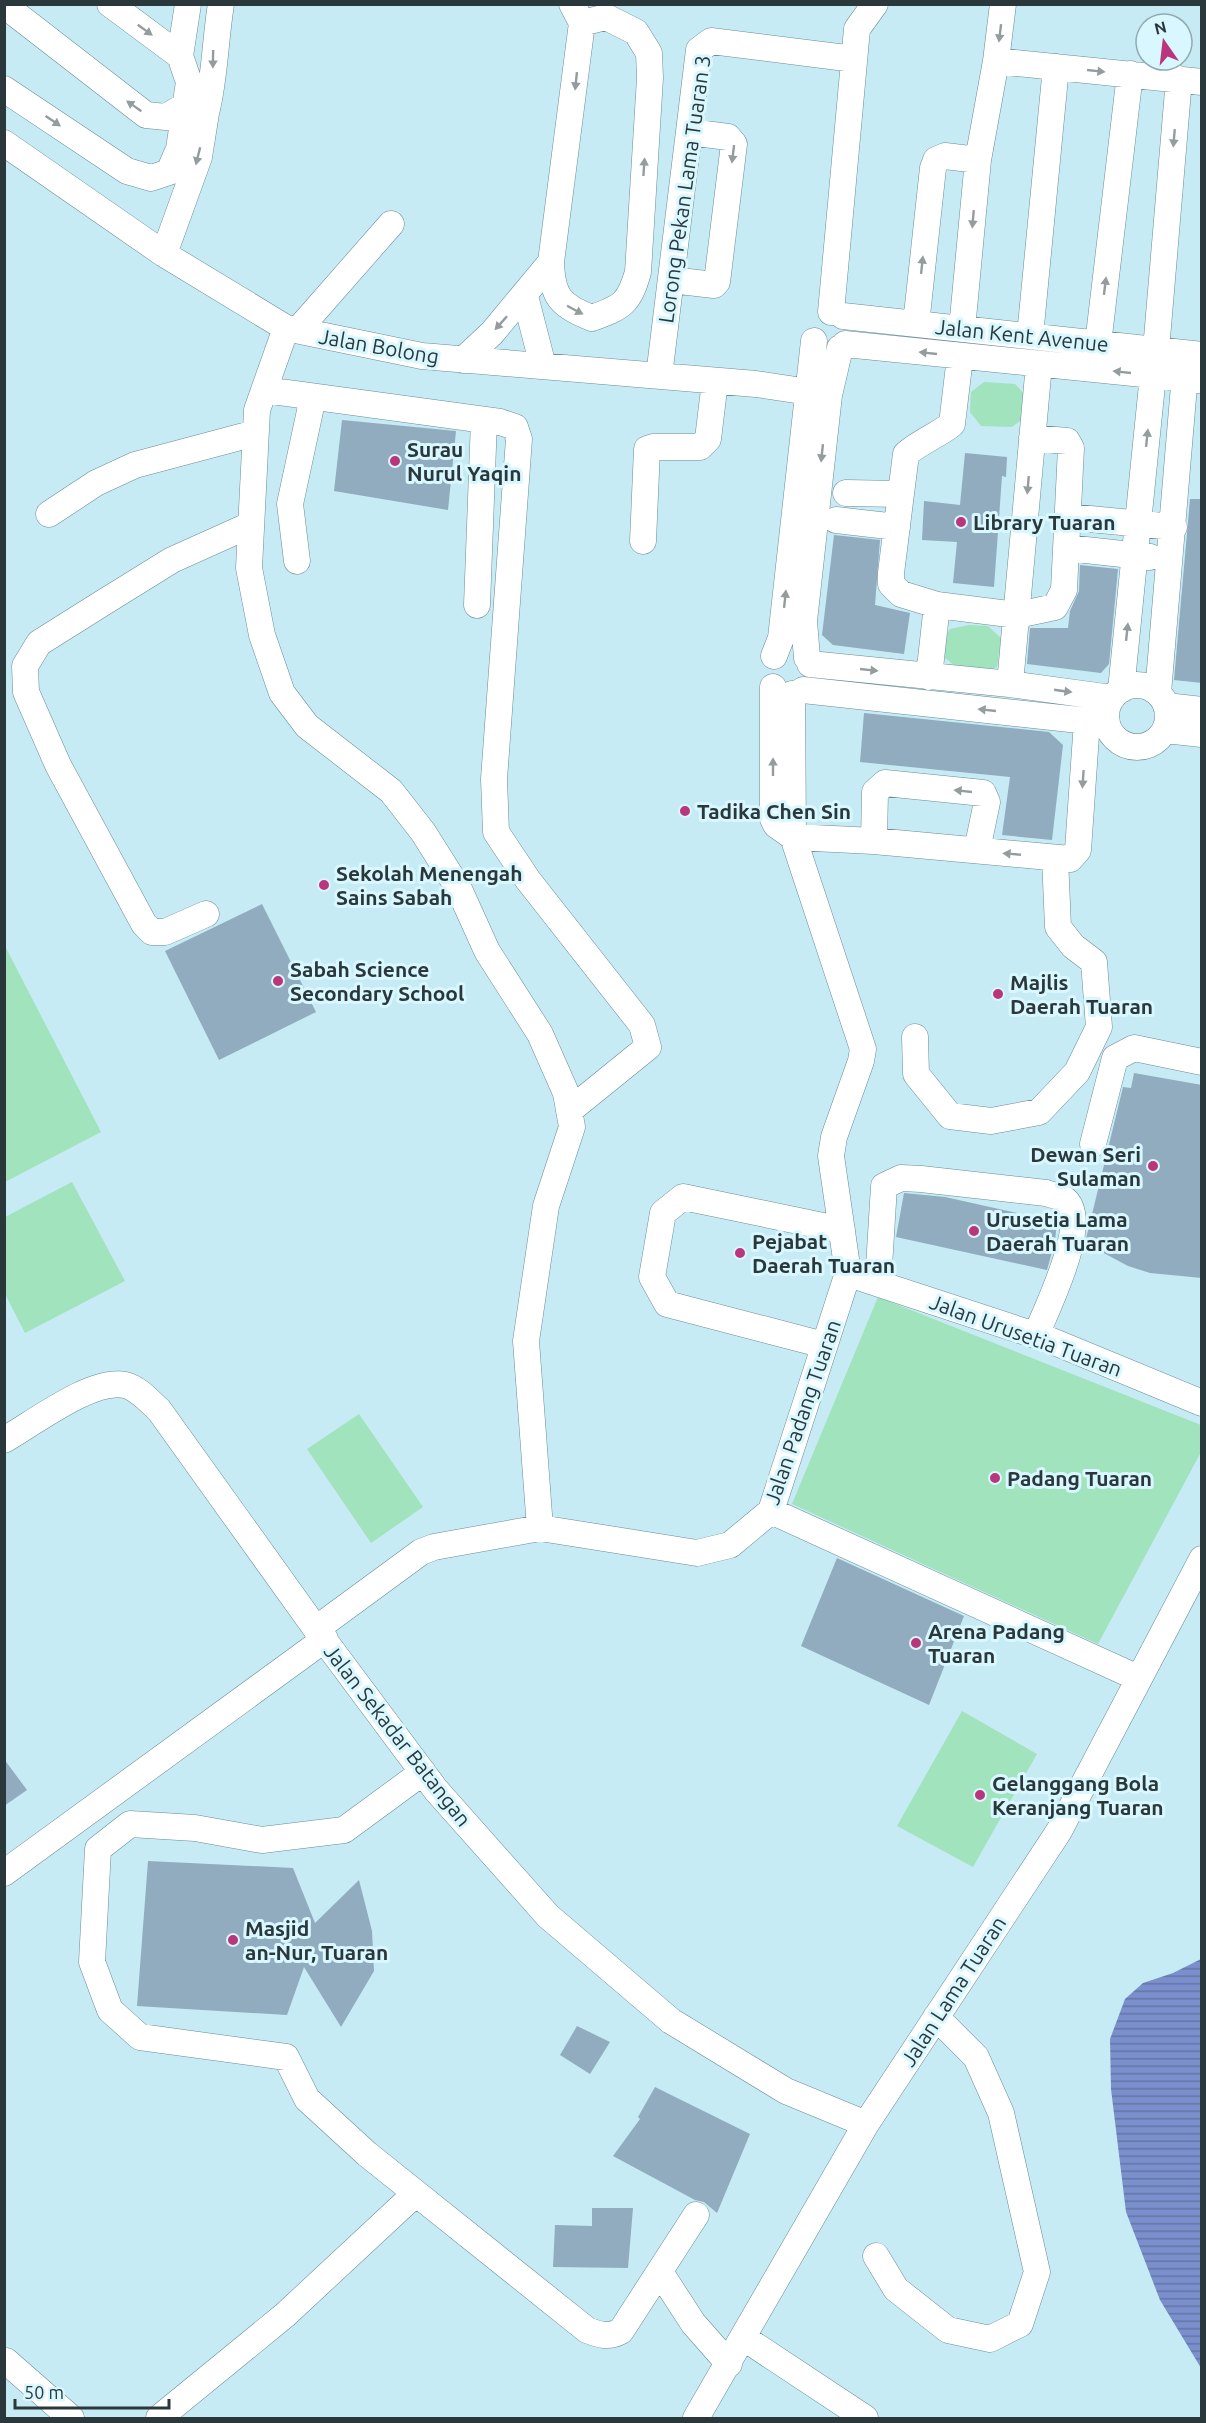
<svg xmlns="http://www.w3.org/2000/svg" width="1206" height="2423" viewBox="0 0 1206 2423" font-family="Ubuntu,sans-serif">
  <defs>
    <pattern id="water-rules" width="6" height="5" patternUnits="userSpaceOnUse" patternTransform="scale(1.5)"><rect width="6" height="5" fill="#7a8fcb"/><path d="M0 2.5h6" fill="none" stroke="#6476a6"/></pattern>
  </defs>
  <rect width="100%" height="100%" fill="#c6ebf4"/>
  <path fill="#a0e3bd" d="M984,382l31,2 10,11 -1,23 -12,9 -31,-1 -11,-14 1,-20z
    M969,625l19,1 13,12 -4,29c-21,11 -38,4 -54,-11l2,-18 5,-9z
    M5,946l96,186 -96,50h-1z
    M72,1182l53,99 -100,52 -20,-39v-77z
    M878,1297l323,128v27l-103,192 -306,-140z
    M359,1414l64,93 -52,36 -64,-94z
    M962,1711l75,43 -64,113 -76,-41z"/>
  <path fill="url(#water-rules)" d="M1201,1959v409l-41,-68 -34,-88 -15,-123 -1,-50 15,-40 18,-16 30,-10z"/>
  <path fill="#91abbf" d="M342,420l114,11 -8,79 -114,-19z
    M965,453l42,4 -1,20 -4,-1 -8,111 -41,-4 4,-41 -35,-2 2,-39 36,4z
    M1190,499h12v184l-28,-3z
    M834,535l46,5 -5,65 35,8 -6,41 -71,-9 -11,-10z
    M1080,565l38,4 -9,95 -8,9 -74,-9 3,-36h38l2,-17 9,-20z
    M864,713l185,19 14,13 -11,95 -50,-5 8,-58 -150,-15z
    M262,904l54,108 -97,48 -54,-109z
    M1134,1073l68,12v193l-52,-5 -22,-7 -43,-23 38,-156 8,1z
    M904,1193l41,4 112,25 -2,19 -8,29 -151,-33z
    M837,1558l127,58 -35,89 -128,-59z
    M4,1759l23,31 -23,16z
    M148,1861l145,7 22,55 44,-43 13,51 2,40 -33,56 -37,-60 -17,48 -150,-9z
    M577,2026l33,16 -20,32 -30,-19z
    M655,2087l95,47 -33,79 -13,-11 -9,-2 -82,-44 27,-37 -2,-2z
    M592,2208h41l-5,60 -75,-1 2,-42 37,1z"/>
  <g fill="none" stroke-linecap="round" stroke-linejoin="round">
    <g stroke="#6a8c95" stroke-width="27">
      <path id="minor" d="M110,4l70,52
        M572,4l10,19 -31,239c1,34 9,44 41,56 30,-11 37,-14 46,-46l12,-194 -1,-25 -13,-21 -30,-15 -24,6
        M4,5l142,110 20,2 20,-12
        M996,61l206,21
        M4,89l123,82 24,7 18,-6 10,-23 10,-67
        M206,113c9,-35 9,-72 15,-109
        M4,143l160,111 122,74 136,28 334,28 73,11
        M164,254l35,-97 7,-44 -17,-31 -9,-26 8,-52
        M671,280l43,5 3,-3 17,-138 -6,-7 -39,-5
        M525,296l18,70
        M831,312l26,-283 18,-25
        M843,316l359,39
        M916,324l17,-156 3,-8 9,-4 33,4
        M286,328l-29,82 -8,158 13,67 20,58 25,33 84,65 32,41 36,57 28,62 53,83 26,59 6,34 -26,79 -20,135 14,187
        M962,329l16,-169 18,-99 7,-57
        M298,330l93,-106
        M1030,336l26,-269
        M845,344l357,36
        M1098,344l32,-270
        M1156,350l23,-271
        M463,360l29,-27 59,-71
        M659,376l40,-326 12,-9 143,18
        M265,390l235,32 15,5 4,12 -25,340 2,53 32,48 114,145 6,22 -79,64
        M846,493l55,1
        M49,514l47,-31 39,-18 120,-32
        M1069,517l105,10
        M836,520l61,7
        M643,541l4,-92 6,-2h47l8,-8 7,-58
        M1067,548l83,9
        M297,561l-7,-57 23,-107
        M477,605l7,-185
        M937,605l80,10 38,-8 9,-17 7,-142 -4,-7 -35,-3
        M774,656l7,-18 33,-297
        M807,658l-3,-37 25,-226 11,-47
        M810,664l200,20 102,14
        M929,677l8,-72 -36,-11 -10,-10v-11l15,-119c15,-13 31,-18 46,-30l8,-67
        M1010,684l29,-320
        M1106 716a31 31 0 1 1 62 0a31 31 0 1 1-62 0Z
        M773,687v132l3,6 17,12 81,4 196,18 8,-9 9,-129
        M803,690l304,33
        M1121,690l32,-315
        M1158,693l28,-331
        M1166,706l36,4
        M1165,730l37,4
        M874,841l1,-49 10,-9 98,10 4,9 -10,48
        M206,914l-41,18h-13l-8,-8 -86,-159 -32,-73 -1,-26 14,-23 62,-39 71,-44 78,-35
        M915,1037l1,37 34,42 41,5 48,-9 38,-40 22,-45 -5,-65 -21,-16 -15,-19 -3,-69
        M1093,1144l22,-86 19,-10 68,14
        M861,1278l186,61 155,64
        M878,1283l6,-97 17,-8 20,1 125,14c5,2 14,3 18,6 28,20 -18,111 -28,136
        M824,1345l-157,-41 -15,-27 11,-64 20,-16 159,33
        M4,1440c30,-17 88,-62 121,-55 13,3 24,16 34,25l157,219 120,161 112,126 123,105 115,70 80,33
        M771,1511l367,167
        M316,1629l105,-77 13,-5 106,-19 157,25 33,-8 41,-34 77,-238 -17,-117 3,-19 27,-76 2,-12 -70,-212 -1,-143
        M423,1772l-79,58 -82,10 -67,-12 -65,-4 -32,25 -6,113 18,48 30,27 146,20 21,42 60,55 220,176c13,5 21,8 34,1l75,-116
        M4,1873l321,-234
        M876,2256l20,33 52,41 42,9 30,-15 17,-52 -36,-159 -25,-56 -40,-40
        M660,2272l33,51 36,41
        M744,2338l121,80
        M6,2361l65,57
        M159,2418l126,-103 130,-121
        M696,2418l170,-294 193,-293 143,-272"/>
    </g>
    <use href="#minor" stroke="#fff" stroke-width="26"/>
  </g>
  <defs><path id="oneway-solid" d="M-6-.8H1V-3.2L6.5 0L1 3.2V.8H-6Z" transform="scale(1.5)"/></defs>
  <g fill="#949c9e">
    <use href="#oneway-solid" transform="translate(145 30) rotate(36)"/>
    <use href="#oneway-solid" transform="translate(1000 33) rotate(97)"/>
    <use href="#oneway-solid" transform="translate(213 59) rotate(91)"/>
    <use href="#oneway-solid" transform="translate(1096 71) rotate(6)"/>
    <use href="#oneway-solid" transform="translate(576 81) rotate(96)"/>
    <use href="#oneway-solid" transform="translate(134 106) rotate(-145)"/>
    <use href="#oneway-solid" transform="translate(53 121) rotate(34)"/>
    <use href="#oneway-solid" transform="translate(1174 138) rotate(95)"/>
    <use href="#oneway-solid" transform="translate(733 154) rotate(97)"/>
    <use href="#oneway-solid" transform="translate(198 156) rotate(104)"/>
    <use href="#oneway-solid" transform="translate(644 167) rotate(-86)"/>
    <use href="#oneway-solid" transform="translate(973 219) rotate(95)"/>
    <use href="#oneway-solid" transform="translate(922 265) rotate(-84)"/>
    <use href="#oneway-solid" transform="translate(1105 286) rotate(-83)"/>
    <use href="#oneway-solid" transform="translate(575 310) rotate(28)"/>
    <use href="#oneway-solid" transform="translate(501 323) rotate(132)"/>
    <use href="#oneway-solid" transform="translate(928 353) rotate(-174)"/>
    <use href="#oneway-solid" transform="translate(1122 372) rotate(-174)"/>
    <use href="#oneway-solid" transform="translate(1147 438) rotate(-84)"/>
    <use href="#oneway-solid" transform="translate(822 453) rotate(96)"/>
    <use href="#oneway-solid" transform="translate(1028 485) rotate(95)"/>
    <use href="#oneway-solid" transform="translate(785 599) rotate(-84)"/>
    <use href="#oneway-solid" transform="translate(1127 632) rotate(-84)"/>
    <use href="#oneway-solid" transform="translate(869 670) rotate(6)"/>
    <use href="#oneway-solid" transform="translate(1063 691) rotate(8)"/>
    <use href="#oneway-solid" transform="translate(987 710) rotate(-174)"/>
    <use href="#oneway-solid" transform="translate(773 767) rotate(-90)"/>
    <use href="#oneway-solid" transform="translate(1083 779) rotate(94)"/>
    <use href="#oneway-solid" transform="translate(963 791) rotate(-174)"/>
    <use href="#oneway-solid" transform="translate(1012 854) rotate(-175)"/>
  </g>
  <g fill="#ba367c" stroke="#d9f7fe" stroke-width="2">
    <circle cx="395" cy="461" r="6"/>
    <circle cx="961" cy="522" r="6"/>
    <circle cx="685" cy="811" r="6"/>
    <circle cx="324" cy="885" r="6"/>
    <circle cx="278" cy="981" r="6"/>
    <circle cx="998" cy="994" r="6"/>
    <circle cx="1153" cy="1166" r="6"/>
    <circle cx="974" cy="1231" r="6"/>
    <circle cx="740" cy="1253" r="6"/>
    <circle cx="995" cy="1478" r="6"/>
    <circle cx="916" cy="1643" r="6"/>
    <circle cx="980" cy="1795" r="6"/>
    <circle cx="233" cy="1940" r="6"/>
  </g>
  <g text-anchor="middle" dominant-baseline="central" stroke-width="6" stroke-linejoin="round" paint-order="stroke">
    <g font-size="21" fill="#2a383c" stroke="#d9f7fe">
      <text transform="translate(684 189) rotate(-82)">Lorong Pekan Lama Tuaran 3</text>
      <text transform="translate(1022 335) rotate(6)">Jalan Kent Avenue</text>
      <text transform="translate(379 346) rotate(10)">Jalan Bolong</text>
      <text transform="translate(1026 1335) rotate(20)">Jalan Urusetia Tuaran</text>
      <text transform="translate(802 1412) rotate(-71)">Jalan Padang Tuaran</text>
      <text transform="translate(398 1735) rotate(52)">Jalan Sekadar Batangan</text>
      <text transform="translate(953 1991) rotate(-57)">Jalan Lama Tuaran</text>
    </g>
    <g font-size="21" font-weight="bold" fill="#2a383c" stroke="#d9f7fe" text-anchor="start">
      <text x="407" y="449">Surau<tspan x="407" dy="24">Nurul Yaqin</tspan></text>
      <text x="973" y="522">Library Tuaran</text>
      <text x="697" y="811">Tadika Chen Sin</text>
      <text x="336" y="873">Sekolah Menengah<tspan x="336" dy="24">Sains Sabah</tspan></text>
      <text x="290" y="969">Sabah Science<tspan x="290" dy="24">Secondary School</tspan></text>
      <text x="1010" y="982">Majlis<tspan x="1010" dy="24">Daerah Tuaran</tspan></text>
      <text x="1141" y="1154" text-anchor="end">Dewan Seri<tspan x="1141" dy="24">Sulaman</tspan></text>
      <text x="986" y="1219">Urusetia Lama<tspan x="986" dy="24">Daerah Tuaran</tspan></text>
      <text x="752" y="1241">Pejabat<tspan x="752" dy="24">Daerah Tuaran</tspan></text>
      <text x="1007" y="1478">Padang Tuaran</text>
      <text x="928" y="1631">Arena Padang<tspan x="928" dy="24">Tuaran</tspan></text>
      <text x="992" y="1783">Gelanggang Bola<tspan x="992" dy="24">Keranjang Tuaran</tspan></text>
      <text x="245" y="1928">Masjid<tspan x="245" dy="24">an-Nur, Tuaran</tspan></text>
    </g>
  </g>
  <rect width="1206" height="2423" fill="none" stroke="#2a383c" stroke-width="12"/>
  <g transform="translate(1164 42) rotate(346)"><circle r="28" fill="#d9f7fe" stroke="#93abb0" stroke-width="1.5"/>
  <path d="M0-4.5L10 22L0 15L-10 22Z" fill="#ba367c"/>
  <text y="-9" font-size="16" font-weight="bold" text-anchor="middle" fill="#2a383c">N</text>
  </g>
  <path d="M15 2399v9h154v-9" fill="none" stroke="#2a383c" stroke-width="3"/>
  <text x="24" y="2399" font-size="18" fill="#2a383c" stroke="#d9f7fe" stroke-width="4.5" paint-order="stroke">50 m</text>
</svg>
